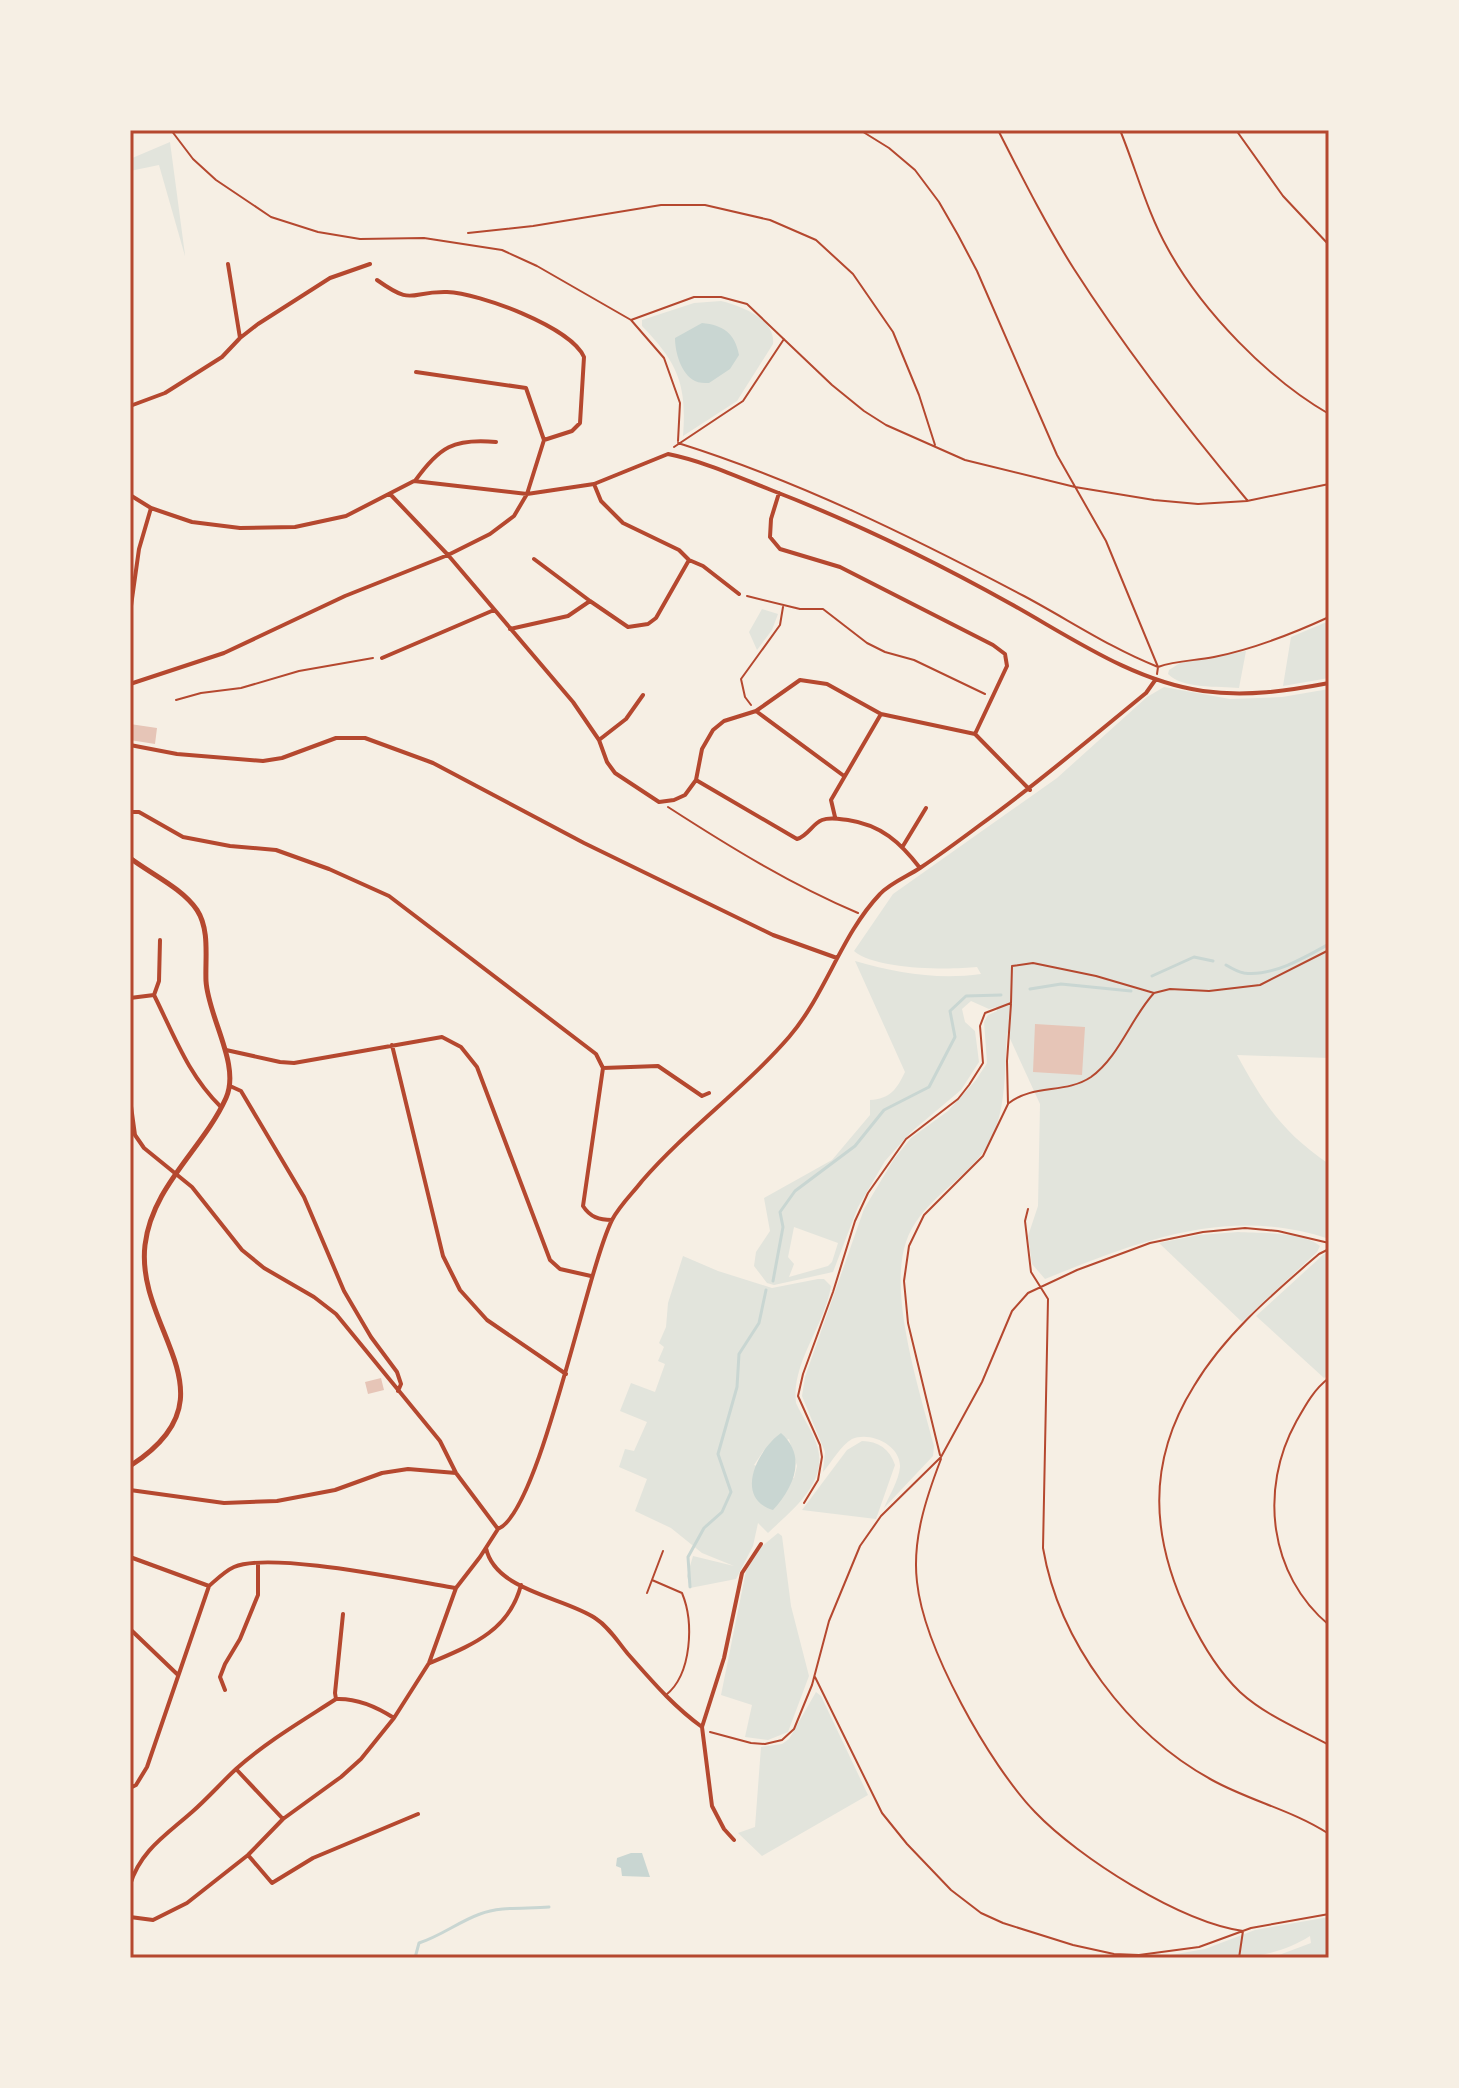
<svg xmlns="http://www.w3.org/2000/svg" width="1459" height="2088" viewBox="0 0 1459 2088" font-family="Quicksand,sans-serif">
  <rect width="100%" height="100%" fill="#f6efe4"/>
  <path fill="#e2e4dc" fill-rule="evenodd" d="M170,142l15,113v1l-26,-91 -29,6v-12z
    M721,301c20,5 55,18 52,43l-36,57 -54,35c4,-51 -5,-73 -41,-110v-6l52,-17z
    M762,609l16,5 -6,16 -15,20 -8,-18z
    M1329,621v57l-46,8 8,-49z
    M1246,651l-7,37c-20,-2 -57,1 -71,-14l1,-4 11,-7z
    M1164,687l66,12 52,-2 47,-8v369l-92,-3c27,49 45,77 92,109v75c-101,-34 -192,3 -284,40l-13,-15 -4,-28 10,-30 2,-102 -33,-72c-3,42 1,89 -26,123 -24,30 -62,49 -75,87 -18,53 14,150 28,204l-1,10 -49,52c5,-12 15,-28 16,-41 1,-22 -30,-36 -48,-28 -11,6 -21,24 -29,33l2,-20 -23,-56 3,-19 59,-168 30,-50 17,-21 37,-27 28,-31 11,-17 -3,-41 4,-7 9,-4 -1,-4 -7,2 -18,-8 -9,8 3,13 10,9 4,31 -18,28 -50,42 -26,29 -27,46 -25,65 -59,13 -7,-2 -13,-17 2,-14 14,-21 -6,-33 68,-38 38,-45v-15c20,-1 27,-11 35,-28l-50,-111c42,12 82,19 126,13l-4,-7c-28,3 -101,3 -123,-16l39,-57 164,-116 90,-81zM794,1227l44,16 -6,19 -4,4 -39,11 5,-13 -6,-7z
    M1238,1232c21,1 66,0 82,14l-3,6 -75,70 -83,-79 40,-8z
    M1329,1253v121l-5,4 -68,-62 68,-62z
    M683,1256l35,15 54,17 46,-9h6l7,7c-6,39 -40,77 -35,117 7,15 18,30 22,46 9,35 -28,63 -50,84l-10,-10 -5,23 -17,33 -46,9 -3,-12 6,-20 41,10 -32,-13 -31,-25 -36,-17 12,-32 -28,-12 6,-18 9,2 13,-29 -27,-11 11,-28 24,9 10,-28 -7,-3 6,-14 -5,-4 7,-16 2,-24zM789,1439l8,27 -3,12 -40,-13 10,-15z
    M862,1441c16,0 28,8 33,24l-19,54 -74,-9 45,-60z
    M778,1533l4,3 9,70 18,70 -21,56 -20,8 -23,-3 7,-32 -31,-10 25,-124 14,-23z
    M816,1692l5,4 47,99 -106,61 -24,-23 17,-6 6,-80 21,-3 7,-5z
    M1329,1917v41h-58l40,-15 -1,-7c-47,30 -104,22 -157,22l52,-9 50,-19z"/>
  <path fill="#c9d6d2" d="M702,323c21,2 33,10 37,32l-9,14 -21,14c-5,0 -10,0 -14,-2 -14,-7 -20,-29 -20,-43z
    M781,1433c27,24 12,55 -8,77 -40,-12 -15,-61 8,-77z
    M631,1853h11l8,24 -28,-1 -1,-8 -5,-2 1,-8z"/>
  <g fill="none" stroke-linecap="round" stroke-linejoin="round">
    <path stroke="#c9d6d2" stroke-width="3" d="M1226,965c5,3 12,7 18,8 28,4 62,-16 85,-29
      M1152,976l42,-19 19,4
      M1030,989l31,-5 70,7
      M773,1281l10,-54 -3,-15 15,-21 60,-45 29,-36 45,-23 26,-50 -5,-26 16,-15 35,-1
      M690,1587l-2,-30 16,-29 18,-16 9,-20 -13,-38 19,-67 2,-33 20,-31 7,-33
      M415,1958l4,-15c22,-7 39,-21 61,-29 20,-8 48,-5 69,-7"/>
  </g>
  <path fill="#e6c5b7" d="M130,724l27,4 -2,16 -25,-4z
    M1035,1024l50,3 -3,48 -49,-3z
    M381,1378l3,12 -16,4 -3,-12z"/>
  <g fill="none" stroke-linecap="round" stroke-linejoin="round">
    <path stroke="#b5482f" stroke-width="2" d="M171,130l22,29 23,21 55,37 47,15 42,7 64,-1 78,12 35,16 94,54 33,38 16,45 -2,38
      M860,130l29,18 26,22 24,32 19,33 19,36 80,184 49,86 52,126 -1,7
      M998,130c24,47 48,95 76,139 52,81 111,157 173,231
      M1120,130c16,39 27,82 48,119 34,62 100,130 161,165
      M1236,130l47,66 46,49
      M468,233l65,-7 128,-21h44l65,15 46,20 37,34 40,58 26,63 16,50
      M631,320l63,-23h27l26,7 85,81 32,26 22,14 79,35 110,27 79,13 44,4 49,-3 82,-17
      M678,443c121,38 234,94 346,153 45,24 86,52 134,71 19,-7 37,-6 56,-10 40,-8 78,-23 115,-40
      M674,447l69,-46 41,-62
      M747,596l53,13h23l44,34 18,9 29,8 71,34
      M176,700l25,-7 40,-5 58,-17 74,-13
      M751,705l-6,-8 -4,-18 39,-54 3,-18
      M668,807c62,40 122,77 190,106
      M1009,1103c24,-19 57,-9 82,-26 28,-20 40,-59 63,-84
      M1028,1209l-3,12 6,51 17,27 -5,249c16,94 85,186 169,232 38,21 80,30 117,54
      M1329,1249l-10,5c-45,39 -94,80 -125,132 -48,77 -43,152 -5,231 13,27 29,54 51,75 25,23 59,37 89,53
      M1329,1378c-15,11 -24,28 -33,44 -37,67 -27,153 33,203
      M940,1455l-32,-132 -4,-42 5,-35 15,-31 59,-59 25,-52 -1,-43 4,-57
      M941,1459c-15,39 -29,81 -24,123 7,66 72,182 118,230 44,46 145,110 208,119l-4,27
      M804,1503l14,-23 4,-23 -2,-12 -22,-49 5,-22 30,-82 22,-71 13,-28 38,-54 52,-40 11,-14 14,-22 -3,-37 5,-13 26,-10 1,-37 21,-3 63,13 58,17 16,-4 39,2 51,-6 69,-35
      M815,1677l67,136 25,31 44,46 30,23 22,10 70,22 41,9 25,1 60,-8 52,-19 78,-14
      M710,1732l41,11 14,1 17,-4 12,-11 18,-44 17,-64 31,-75 21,-30 60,-59 41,-75 30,-71 16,-18 49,-23 73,-27 53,-11 42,-4 33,3 51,12"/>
    <path stroke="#b5482f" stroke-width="2" d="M652,1580l30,13c12,29 10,81 -16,102
      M647,1593l16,-42"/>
    <path stroke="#b5482f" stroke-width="4" d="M228,264l12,74
      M377,280c38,27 31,11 70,12 32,1 124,35 137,65l-4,66 -8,8 -28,9
      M130,406l35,-13 57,-36 18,-19 18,-14 72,-46 40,-14
      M415,481c24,-34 39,-43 81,-39
      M594,484l7,17 22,22 56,27 10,10 14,6 36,28
      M779,493l-8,26 -1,18 10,12 60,18 153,78 12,9 2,12 -32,68
      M390,494l58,61 125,147 26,38 8,22 8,11 44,29 15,-2 11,-5 11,-15 6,-31 11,-19 11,-9 32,-10 44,-31 27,4 54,30 94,20 55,56
      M130,495l21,13 41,14 48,6 55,-1 51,-11 68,-35 113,13 67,-10 74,-30c35,7 70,23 103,36 83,32 163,71 240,114 61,34 122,77 192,87 43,6 84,0 126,-8
      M534,559l56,42
      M130,613l9,-64 12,-41
      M510,629l58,-13 22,-15 38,26 20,-3 8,-6 33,-58
      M382,658l112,-48
      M130,684l94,-31 121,-57 103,-41 42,-21 24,-18 13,-22 17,-54 -18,-52 -110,-16
      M756,711l88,65
      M599,740l27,-21 17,-24
      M130,745l47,9 86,7 19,-3 54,-20h29l68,25 151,80 189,92 64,23
      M696,780l101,59c11,-3 15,-15 25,-19 8,-3 17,-1 26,0 33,5 52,22 72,48
      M130,812h9l44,25 47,9 46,4 53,19 60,27 207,158 7,14 -20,138c7,11 16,14 29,14
      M835,817l-4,-17 50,-86
      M903,846l23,-38
      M160,940l-1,41 -5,14c20,40 34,80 67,112
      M130,998l24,-3
      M392,1045l51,211 17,34 27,30 79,54
      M226,1050l54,12 14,1 148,-26 19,10 16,20 73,193 10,9 31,7
      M603,1068l55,-2 44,30 7,-3
      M230,1086l11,5 63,106 40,94 27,46 26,35 4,12 -3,7
      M130,1099l5,36 9,13 48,39 50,63 22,18 50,29 22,17 104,127 16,32 42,56 -18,28 -24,31 -27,75 -35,55 -33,41 -20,18 -58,42 -35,36 -61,48 -34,17 -23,-3
      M130,1490l94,13 53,-2 58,-11 47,-17 26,-4 48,4
      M498,1529c42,-17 88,-257 114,-309 8,-15 20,-26 30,-39 45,-52 102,-92 147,-144 37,-43 52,-102 91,-143 10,-11 28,-18 40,-26 21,-14 40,-28 60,-43 57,-41 111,-87 166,-132l10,-14
      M486,1548c9,43 78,49 109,70 14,9 23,24 33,36 24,27 45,52 74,73
      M130,1557l79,29
      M130,1629l47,45
      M430,1663c39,-17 79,-31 91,-78
      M225,1690l-5,-13 5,-13 15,-25 18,-44v-32
      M336,1699l-1,-6 8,-79
      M236,1769l47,50
      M130,1788l6,-3 11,-18 62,-181c8,-7 16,-15 25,-19 36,-16 177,14 222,21
      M734,1840l-10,-11 -12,-23 -10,-79 22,-69 18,-85 19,-29
      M248,1855l24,28 41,-25 105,-44
      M130,1885c10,-34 36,-50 62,-73 15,-13 29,-29 44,-43 30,-27 66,-48 100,-70 21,-1 41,8 58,19"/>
    <path stroke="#b5482f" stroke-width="5" d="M130,858c21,16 52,30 67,52 13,20 8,48 9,71 2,36 35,84 20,117 -23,51 -74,88 -81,147 -10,86 95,151 -15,221"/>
  </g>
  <rect width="1459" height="2088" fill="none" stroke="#f6efe4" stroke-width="264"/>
  <rect x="132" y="132" width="1195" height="1824" fill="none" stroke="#b5482f" stroke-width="3"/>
</svg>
